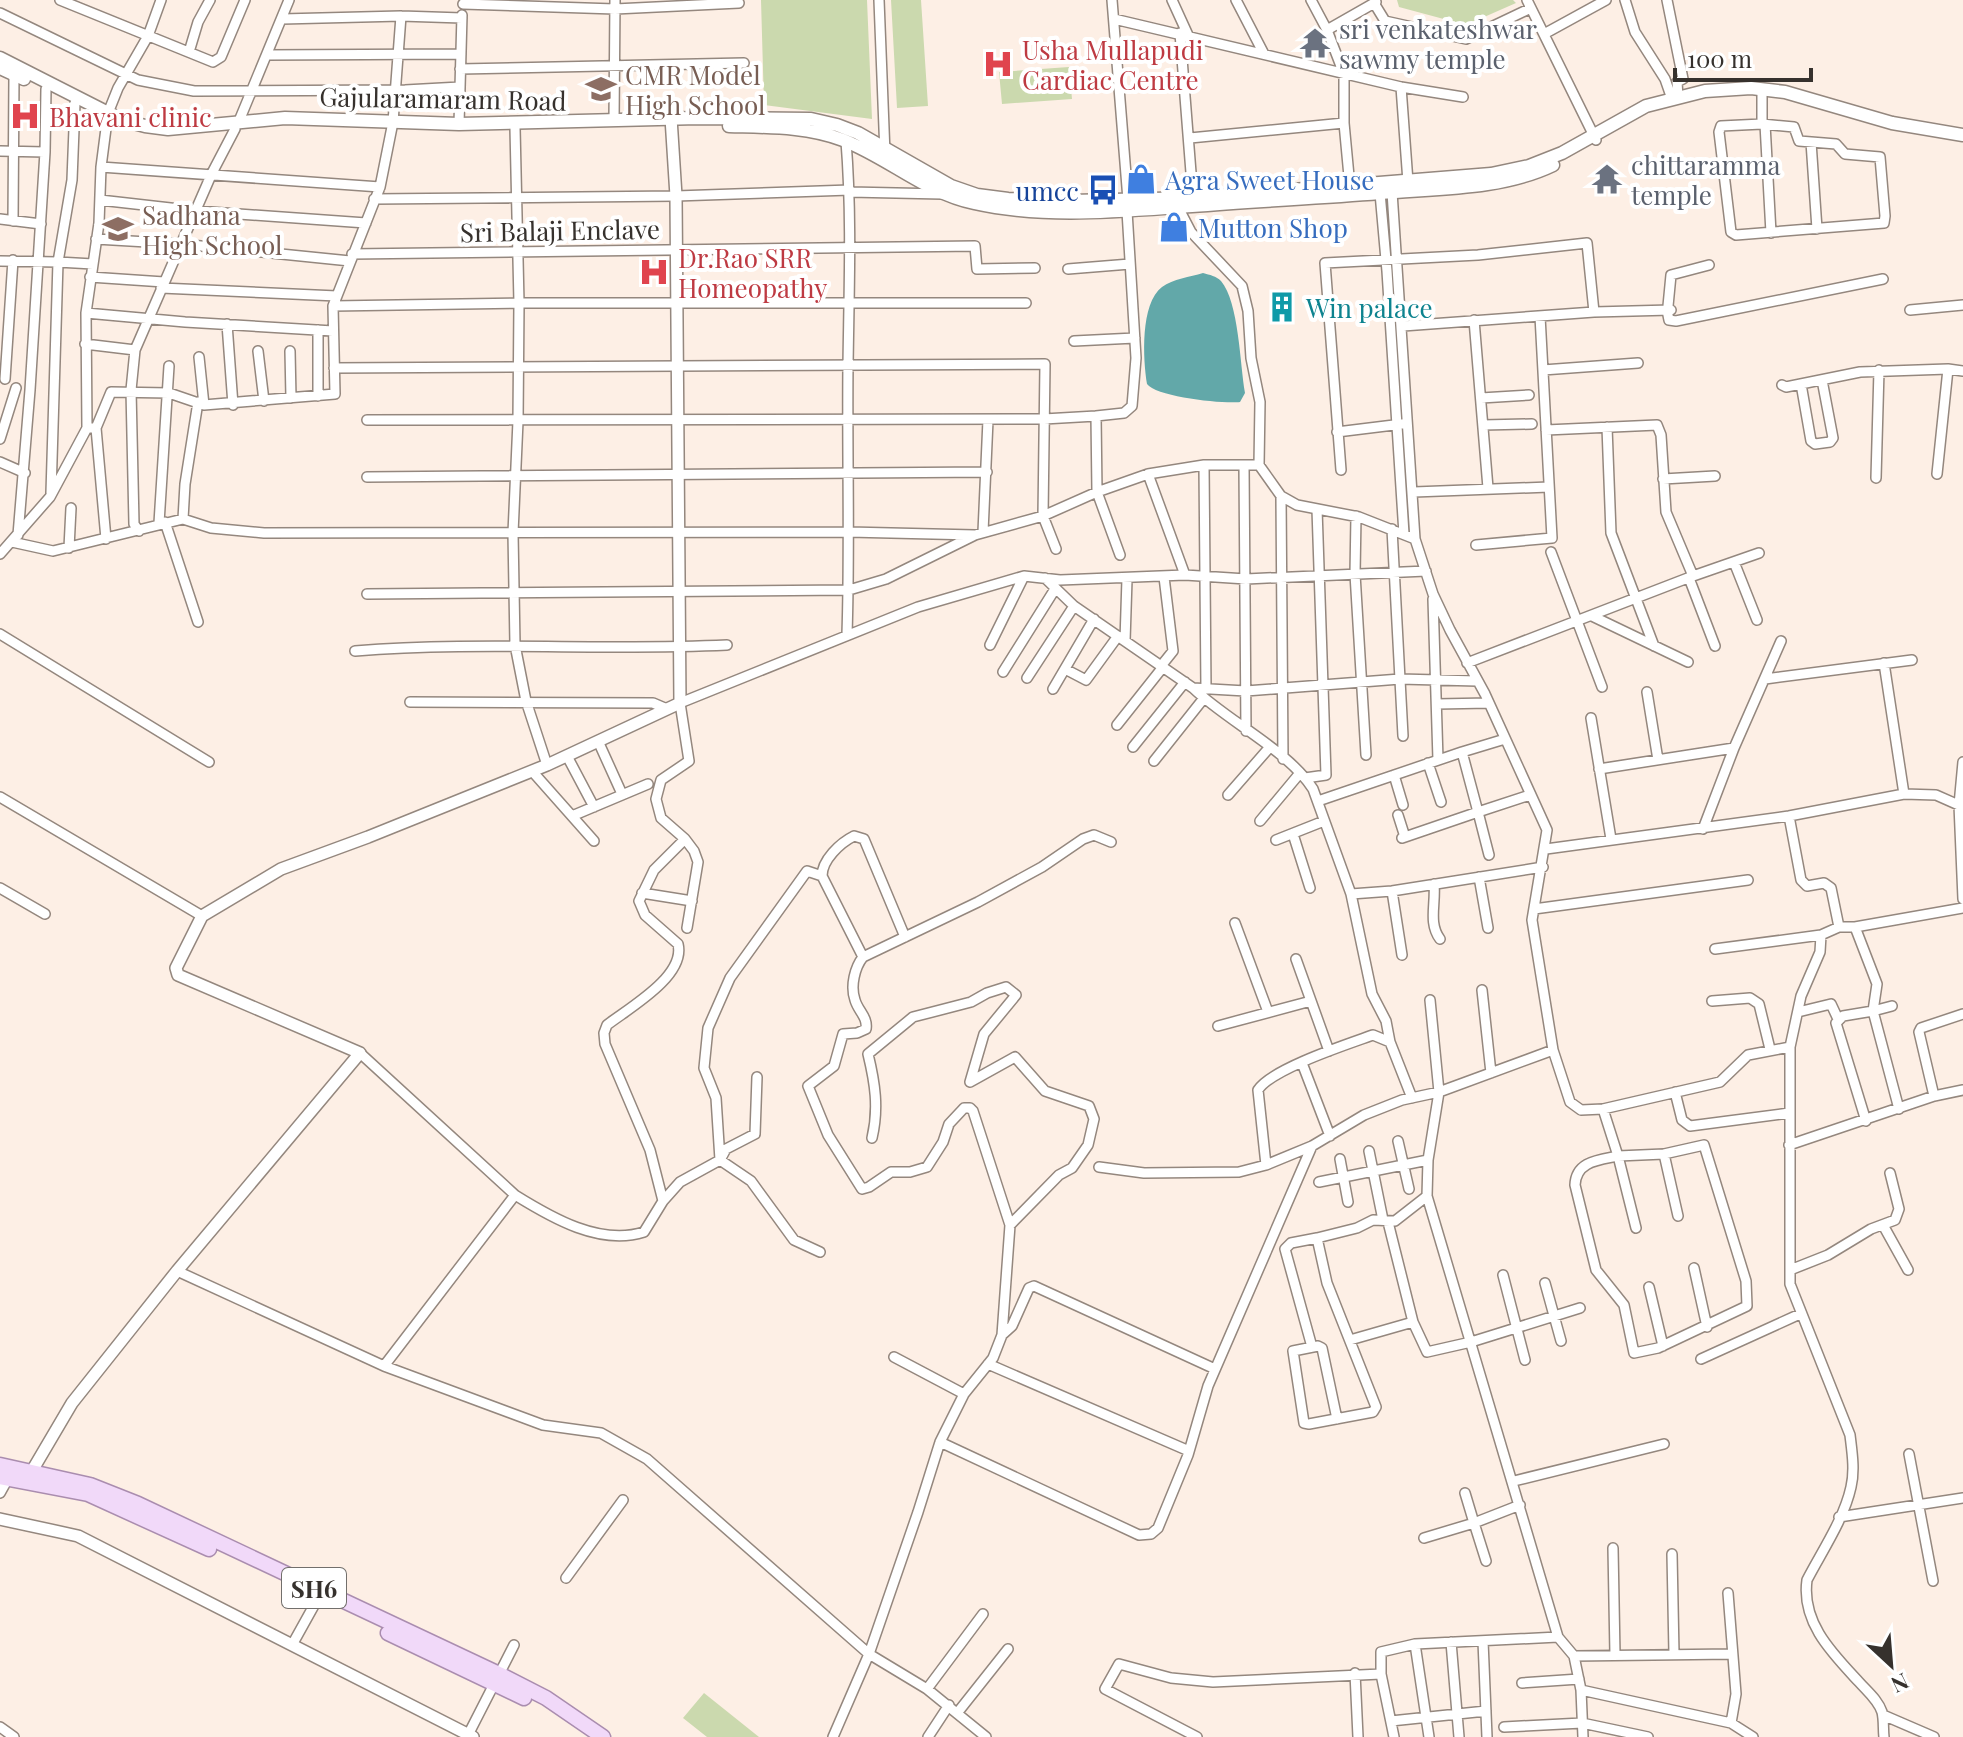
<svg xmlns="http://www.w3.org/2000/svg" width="1963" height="1737" viewBox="0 0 1963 1737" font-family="'Playfair Display',serif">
  <rect width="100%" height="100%" fill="#fdefe5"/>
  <path fill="#cbd9ae" d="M761,0h106l5,119 -108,-14z
    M891,0h30l7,106 -31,2z
    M1397,0h116l3,3 -50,22 -67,-18z
    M1069,67l3,32 -70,5 -3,-32z
    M704,1693l55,44h-52l-24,-19z"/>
  <path fill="#62a8a9" d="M1203,273c7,2 13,3 18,8 18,21 19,84 24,112l-5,9c-17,2 -84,-5 -93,-18 -4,-25 -7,-80 15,-97 11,-8 28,-10 41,-14z"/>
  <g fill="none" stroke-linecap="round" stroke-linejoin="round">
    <g stroke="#94877e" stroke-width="12">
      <path id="minor" d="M60,0l153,62 8,-5 24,-57
        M879,0l6,154
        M1112,0l16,200
        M1172,0l16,35
        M1236,0l28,54
        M1311,0l16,30 17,44v49l6,64
        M1527,0l69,140
        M1625,0l10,32 30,47 7,20
        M1667,0l16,79 -6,3 1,15
        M1374,3l11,18 81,18 65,-31
        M463,4l152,5 124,-6
        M0,13l138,67 56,11 211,-1 55,-3
        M282,19l119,-3 61,2
        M1114,19l287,68 62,10
        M1327,30l49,-28
        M1180,33l13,165
        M1544,34l62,-34
        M189,52l9,-30 12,-22
        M267,55l194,-1
        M460,69l284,-6
        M1401,87l7,95
        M75,103l-3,77 -14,82 35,2
        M239,121l50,-121
        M614,121l1,-121
        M459,124l3,-109
        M1762,124l32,3 5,14 37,3 9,10 35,3 5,59 -1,7 -148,12 -5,-3 -12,-100 2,-6 41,-2v-35
        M1765,124l6,109
        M515,128l4,175 -1,118 -5,112 2,112 11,56 21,64
        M1190,138l154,-15
        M846,141c6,75 3,150 2,225 -1,89 2,179 -1,268
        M1811,142l6,87
        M0,151l45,1
        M101,167l279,20
        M850,192l92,2
        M1392,192l23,347
        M1380,193l7,78 17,263
        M374,199l302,-3 174,-6
        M100,200l97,11 169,12
        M1178,207l13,25 51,54 6,25 3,47 9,44 -1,63 22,31 16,9 62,12 56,22 18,55 17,36 35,64 62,136 -15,90 21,130 17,52 11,8 22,-1 117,-27 28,-27 42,-8
        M0,219l41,5
        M13,221l1,-146
        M96,239l85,5 169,17
        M352,254l623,-8 2,23 58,-1
        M0,261l58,1 -7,231
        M1068,269l62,-5
        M90,277l74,5
        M161,288l176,8
        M333,306l186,-3h507
        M1668,306l3,-31 38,-10
        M1667,310l2,10 7,1 207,-42
        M1910,310l53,-5
        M86,313l99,9 148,9
        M1474,320l14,168
        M227,324l6,81
        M1403,326l191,-14 77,-2
        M318,330v66
        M1074,341l61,-3
        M85,344l50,6
        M258,351l6,50
        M290,351l1,47
        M199,357l5,48
        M334,368l711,-4 -2,152 13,33
        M1543,370l95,-7
        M5,379l8,-119
        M1801,384l10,57 4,3 15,-2 3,-4 -11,-58
        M1782,385l4,2 74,-15 88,-3
        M1481,398l48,-3
        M1096,416l28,-3 8,-7 4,-48 -9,-147
        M367,420l677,-1 52,-3 1,76 23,63
        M1483,425l49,-1
        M1607,427l4,106 43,113
        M87,428l-1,-115 13,-90 2,-56 7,-54 10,-25 30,-52 13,-36
        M96,428l10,111
        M1337,432l65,-8
        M0,439l16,-51
        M0,462l25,11
        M1204,465l2,224
        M1244,465l2,266
        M1341,470l-16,-207 153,-8 109,-12 7,69
        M1148,474l56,-9h55
        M1937,474l11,-105 15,2
        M367,477l620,-5
        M1876,478l3,-108
        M1663,479l52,-3
        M1414,492l135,-5
        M1281,496l2,263
        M1356,516l-1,58 11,181
        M183,519l2,-35 13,-82
        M165,522l33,100
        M159,523l10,-157
        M1392,529l11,207
        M139,531l-5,-7 -3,-134 4,-40 77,-177 23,-44
        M983,532l5,-112
        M18,535l12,-145 15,-238 1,-63
        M12,542l41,9 130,-32 28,9 53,5 585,-1 126,3
        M1476,545l76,-7 -12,-222
        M69,548l2,-40
        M1551,552l51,135
        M0,554l50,-57 37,-69h9l15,-36 58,1 35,12 131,-11 -2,-88 47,-119 13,-65 8,-106
        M1734,562l23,58
        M1693,576l66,-23
        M1045,578l29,28 119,82 53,3 154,-12 77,2
        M1689,578l26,68
        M367,594l482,-4 37,-11 89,-44 68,-19 54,-24 51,-18 37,101
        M1433,599l5,161
        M1592,616l96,46
        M0,634l209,128
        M1125,641l2,-62
        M990,645l34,-69
        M355,651c124,-10 248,0 372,-6
        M1467,663l226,-87 -27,-64 -5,-77 -4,-10 -111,5
        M1884,663l20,131
        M1161,666l12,-15 -9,-74
        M1065,669l21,11 32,-44
        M1003,672l52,-83
        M1027,678l47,-72
        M1765,679l147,-19
        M1193,688c34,33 95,62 120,101l38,105 21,100 14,27 4,21
        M1053,689l41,-70
        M1647,692l11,68
        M410,702l243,1 14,6
        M1437,704l52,-1
        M1591,718l20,121
        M1117,725l46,-58
        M598,741l24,53
        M1133,747l52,-65
        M1462,752l43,-13
        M567,756l27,51
        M1154,761l50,-63
        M1963,762l-4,43 4,94
        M1428,763l13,39
        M1599,769l135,-21
        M532,771l62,70
        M1394,775l9,30
        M1305,778l21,-3 -9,-266
        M1228,795l41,-47
        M0,797l202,119
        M1318,801l144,-49 16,60 52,-17
        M1398,815l7,22
        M572,816l76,-32
        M1789,816l12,64 6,6 17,-3 7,5 8,39h16l108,-19
        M1260,821l40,-48
        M1703,829l31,-81 47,-107
        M1293,834l17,54
        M1402,838l76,-26 11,43
        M685,839l9,12 4,11 -11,66
        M1276,840l48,-19
        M1546,849l243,-33 115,-22 32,1 27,12
        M1479,877l9,51
        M1434,884c2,20 -6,39 6,55
        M0,888l45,26
        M1392,891l10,64
        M642,893l50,8
        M1351,894l41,-3 151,-24
        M1534,909l214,-29
        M1235,923l33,89
        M1855,927l22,57 -4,27 -30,5 -7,7 30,98
        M1821,935l-1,17 -19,44 -11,51v237l60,151c2,17 5,35 1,52 -7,32 -29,64 -44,93 -6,43 26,74 52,102 9,10 19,18 23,30 2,8 1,17 2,25
        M1715,949l106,-14 18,-8
        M863,957l-41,-81c0,-16 18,-33 32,-40l10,3 41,98
        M1296,959l33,92
        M1482,990l9,83
        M1430,1000l9,92 -11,68 -1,36 131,441 16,19 7,34 2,47
        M1712,1001l38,-3 9,6 11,45
        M1892,1006l-19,5 26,98
        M1798,1012l33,-8 7,15
        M1218,1026l93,-25
        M360,1053l155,142 -131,171
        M1302,1063l28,73
        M1675,1092l7,28 8,6 99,-13
        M1934,1096l-15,-64 2,-4 42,-14
        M1603,1109l15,47c-19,4 -42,5 -43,29l21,85 28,35 10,48 24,-5 89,-42 -1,-25 -42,-136 -40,9 -46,2 18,72
        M1398,1141l11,48
        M1789,1145l145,-49 29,-6
        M1369,1151l14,69
        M1664,1154l14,62
        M1340,1159l8,43
        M1266,1165l-8,-75c13,-21 90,-46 115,-55l17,7 22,56
        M1099,1167l45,6 95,-1 27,-7 46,-19 52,-31 38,-15 37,-8 114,-42
        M1319,1182l109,-22
        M515,1195c37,23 85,51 129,37l19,-31 17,-19 40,-22 6,-11 29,-15 2,-57
        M663,1201l-13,-51 -45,-106 -1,-11 3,-8c22,-17 79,-49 71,-81l-33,-29 -6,-14 15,-31 31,-31 -24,-21 -5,-19 5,-19 28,-19 -9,-58 238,-96 106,-31 36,4 125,-5 61,4 180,-8
        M1388,1222l25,100 14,30 44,-10 109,-34
        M1010,1225l-37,-114 -3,-3h-6l-15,16 -6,18 -16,25 -17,5h-19l-22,15 -7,2 -34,-54 -20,-49 26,-20 9,-32 14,-1 9,-4c2,-12 -8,-18 -11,-29 -5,-14 0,-33 8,-43l115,-55 64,-35 41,-28 11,-4 17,7
        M1883,1225l25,45
        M820,1252l-26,-12 -43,-59 -31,-21 -4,-62 -12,-30 4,-40 22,-50 77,-107 15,5
        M1694,1268l13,59
        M1790,1270l38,-15 43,-26 24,-9 4,-11 -9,-36
        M177,1271l207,95 159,59 58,8 46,26 222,195 58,35 59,48
        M1503,1275l22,85
        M1545,1283l16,58
        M1649,1287l14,59
        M1002,1335l10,-9 17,-38 5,-2 181,83
        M1350,1340l63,-18
        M1312,1347l-27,-98 6,-6 26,-5
        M894,1357l70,37
        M1701,1359l99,-45
        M988,1364l201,87
        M1337,1419l-15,-71 -4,-2 -25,5 11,72 5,1 64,-12 3,-5 -49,-124 -10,-45 40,-10 16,-8 22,1 32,-25
        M940,1442l199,93 12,-1 7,-6 30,-73 20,-69 104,-240
        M1909,1454l24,127
        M1514,1481l150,-37
        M0,1493l10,-18
        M1839,1517l124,-19
        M1424,1538l50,-15 -9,-30
        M1613,1548l2,107
        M1672,1554l2,100
        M1486,1561l-12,-38 46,-18
        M566,1578l57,-78
        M1728,1593l8,101 -5,29 22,14
        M1483,1641l4,96
        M1451,1642l8,95
        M1415,1644l14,93
        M292,1645l25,-45
        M1574,1656l158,-2
        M1355,1673l3,64
        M1522,1683l57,-4
        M927,1689l56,-75
        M1581,1690l150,33
        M958,1712l50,-63
        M1883,1715l51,22
        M1391,1721l95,-10
        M0,1727l14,10
        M1504,1727l78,-4 66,14
        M467,1737l47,-92
        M833,1737l36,-83 49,-142 22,-70 24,-48 29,-36 9,-23 8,-110 49,-50 13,-7 16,-23 6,-26 -5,-13 -44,-15 -30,-34 -45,25 14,-48 32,-39 -10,-8 -19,6 -16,9 -58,15 -45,37c7,29 11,54 4,84
        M928,1737l21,-32
        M1197,1737l-92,-48 14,-25 52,14 42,4 168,-8
        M1394,1737l-13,-63v-22l34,-8 143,-7"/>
    </g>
    <g stroke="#94877e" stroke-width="14">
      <path id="tertiary" d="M29,1476l43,-73 105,-132 183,-218 -182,-78 -2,-7 26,-52 79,-47 87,-32 179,-72 133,-62 -4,-507 -5,-78
        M0,1519l78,17 395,201"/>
    </g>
    <g stroke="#94877e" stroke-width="15">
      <path id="secondary" d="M0,58l122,62 23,6 23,3 117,-11 174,6 239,-6 113,1 26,6 21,8 93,53 26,9 31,4 64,2 121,-3 298,-24 38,-8 33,-13 84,-47 59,-15 46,-3 34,4 107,31 71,12
        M0,68l24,11
        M729,126c38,1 78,0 114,14 46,18 83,53 131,63 71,16 146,8 218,3 63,-5 125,-8 188,-13 57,-5 121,-3 173,-28"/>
    </g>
    <g stroke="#aa8daf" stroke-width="17">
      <path id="primary" d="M0,1465l90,20 48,19 361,170 47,24 57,39
        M0,1477l88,17 121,55
        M388,1633l136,65"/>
    </g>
    <use href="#minor" stroke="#fff" stroke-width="9"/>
    <use href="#tertiary" stroke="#fff" stroke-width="11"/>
    <use href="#secondary" stroke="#fff" stroke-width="12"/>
    <use href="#primary" stroke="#f1d9f9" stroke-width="14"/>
  </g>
  <defs>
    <g id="temple-bare" transform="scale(2.4)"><path d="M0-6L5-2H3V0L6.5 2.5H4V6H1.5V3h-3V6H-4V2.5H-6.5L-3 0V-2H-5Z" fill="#6b7280" stroke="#fff" stroke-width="2.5" paint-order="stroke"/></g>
    <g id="hospital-bare" transform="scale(2.4)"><path d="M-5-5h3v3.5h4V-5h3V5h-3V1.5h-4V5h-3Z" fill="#e0444e" stroke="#fff" stroke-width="2.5" paint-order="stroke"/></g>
    <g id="school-bare" transform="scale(2.4)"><path d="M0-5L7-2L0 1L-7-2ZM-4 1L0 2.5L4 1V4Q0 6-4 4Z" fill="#8d6e63" stroke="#fff" stroke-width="2.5" paint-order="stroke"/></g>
    <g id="shop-bare" transform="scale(2.4)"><path d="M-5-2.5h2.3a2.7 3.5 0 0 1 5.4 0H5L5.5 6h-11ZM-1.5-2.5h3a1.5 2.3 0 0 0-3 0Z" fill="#3f7fe0" stroke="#fff" stroke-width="2.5" paint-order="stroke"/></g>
    <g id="bus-bare" transform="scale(2.4)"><path d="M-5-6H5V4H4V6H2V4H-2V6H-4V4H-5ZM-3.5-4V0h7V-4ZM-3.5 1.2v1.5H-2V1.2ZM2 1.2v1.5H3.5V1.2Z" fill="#1a4fb4" stroke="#fff" stroke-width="2.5" paint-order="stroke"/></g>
    <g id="building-bare" transform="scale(2.4)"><path d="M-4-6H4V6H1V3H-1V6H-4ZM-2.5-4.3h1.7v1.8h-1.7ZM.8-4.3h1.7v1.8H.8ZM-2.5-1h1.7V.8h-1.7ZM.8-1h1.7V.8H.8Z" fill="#0f9aa8" stroke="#fff" stroke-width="2.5" paint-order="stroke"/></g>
  </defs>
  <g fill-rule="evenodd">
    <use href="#temple-bare" x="1315" y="43"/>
    <use href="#hospital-bare" x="998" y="64"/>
    <use href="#school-bare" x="601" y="89"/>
    <use href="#hospital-bare" x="25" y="116"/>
    <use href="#shop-bare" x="1141" y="179"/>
    <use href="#temple-bare" x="1607" y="179"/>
    <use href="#bus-bare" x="1103" y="190"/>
    <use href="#shop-bare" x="1174" y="227"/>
    <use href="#school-bare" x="118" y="229"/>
    <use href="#hospital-bare" x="654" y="272"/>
    <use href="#building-bare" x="1282" y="307"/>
  </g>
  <g text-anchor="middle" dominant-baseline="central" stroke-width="8" stroke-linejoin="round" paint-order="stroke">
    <rect fill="#fff" stroke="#726f6c" stroke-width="2" x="282" y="1568" width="64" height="40" rx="6"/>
    <g font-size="24" font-weight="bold" fill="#36312d">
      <text x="314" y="1588">SH6</text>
    </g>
    <g font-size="26" fill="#5b616d" stroke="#fff" text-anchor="start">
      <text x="1339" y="28">sri venkateshwar<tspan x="1339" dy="30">sawmy temple</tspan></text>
      <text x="1631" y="164">chittaramma<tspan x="1631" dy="30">temple</tspan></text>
    </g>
    <g font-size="26" fill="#be3a42" stroke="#fff" text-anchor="start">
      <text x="1022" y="49">Usha Mullapudi<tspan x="1022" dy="30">Cardiac Centre</tspan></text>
      <text x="49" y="116">Bhavani clinic</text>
      <text x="678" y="257">Dr.Rao SRR<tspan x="678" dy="30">Homeopathy</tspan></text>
    </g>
    <g font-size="26" fill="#785e54" stroke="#fff" text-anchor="start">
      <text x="625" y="74">CMR Model<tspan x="625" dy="30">High School</tspan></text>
      <text x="142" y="214">Sadhana<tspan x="142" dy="30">High School</tspan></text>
    </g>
    <g font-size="26" fill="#36312d" stroke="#fff">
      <text transform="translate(443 98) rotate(1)">Gajularamaram Road</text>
      <text transform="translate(560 230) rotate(-1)">Sri Balaji Enclave</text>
    </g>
    <g font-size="26" fill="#366cbe" stroke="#fff" text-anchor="start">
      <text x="1165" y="179">Agra Sweet House</text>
      <text x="1198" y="227">Mutton Shop</text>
    </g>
    <g font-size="26" fill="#164399" stroke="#fff" text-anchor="end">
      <text x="1079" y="190">umcc</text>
    </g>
    <g font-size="26" fill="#0d838f" stroke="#fff" text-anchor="start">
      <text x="1306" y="307">Win palace</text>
    </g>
  </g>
  <g transform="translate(1891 1665) rotate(154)" stroke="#ffffff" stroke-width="6" paint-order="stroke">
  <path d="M0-6L14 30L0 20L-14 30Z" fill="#36312d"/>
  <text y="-12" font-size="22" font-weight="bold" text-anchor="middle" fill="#36312d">N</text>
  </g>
  <path d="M1675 68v12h136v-12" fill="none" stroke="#36312d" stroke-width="4"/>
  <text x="1687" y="68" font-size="24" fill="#36312d" stroke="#ffffff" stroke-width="6" paint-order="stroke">100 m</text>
</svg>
